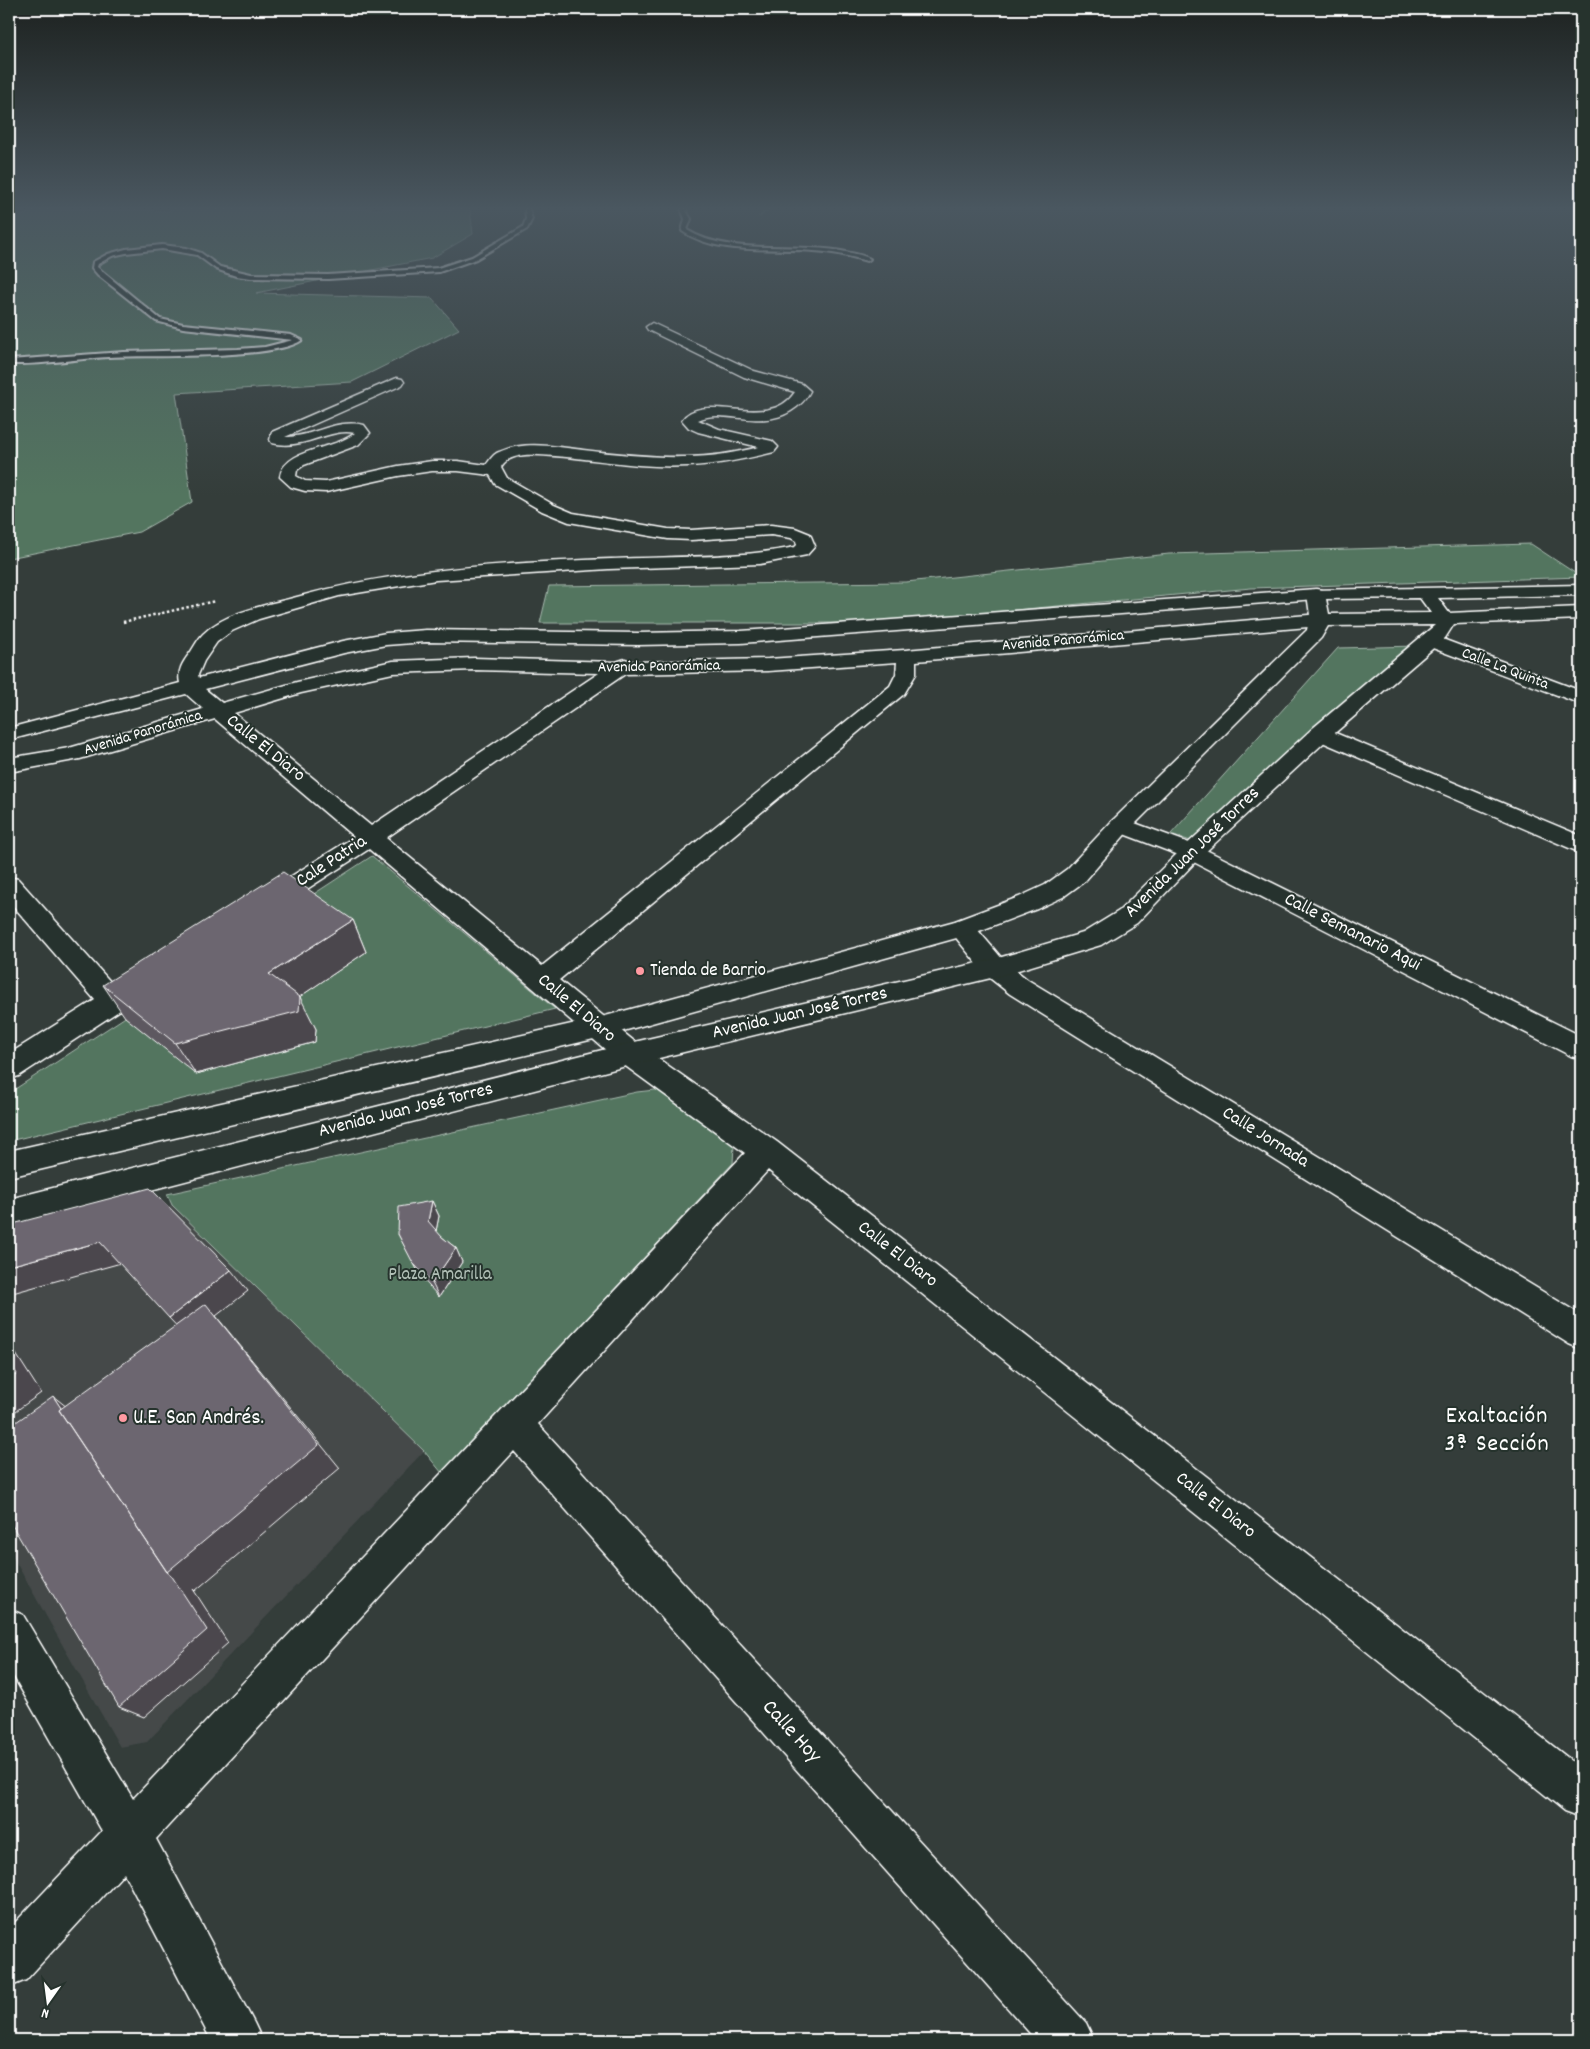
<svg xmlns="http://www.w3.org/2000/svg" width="1590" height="2049" viewBox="0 0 1590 2049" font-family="Dekko,sans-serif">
  <rect width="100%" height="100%" fill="#343d3a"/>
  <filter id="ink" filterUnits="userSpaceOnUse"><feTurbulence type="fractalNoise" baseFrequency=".02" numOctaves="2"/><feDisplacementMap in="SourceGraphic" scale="10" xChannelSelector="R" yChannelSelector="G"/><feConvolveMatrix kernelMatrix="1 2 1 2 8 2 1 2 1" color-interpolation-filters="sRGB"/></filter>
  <g filter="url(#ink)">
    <path fill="#45494a" d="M172,1205l252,246 -277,291 -27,5 -111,-197v-302z"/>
    <path fill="#52745f" stroke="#a8baaf" d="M37,209l131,2 4,-2h298l3,25 -41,24 -176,35 176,5 27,31 -107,53 -176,11 16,109 -53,30 -130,26v-336z
      M1531,544l50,33 -330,11 -375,35h-336l9,-37 357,-4 263,-28z
      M1418,646l-222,197 -25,-9 167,-186z
      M372,856l183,153 -546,132v-48z
      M664,1089l70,56 -1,18 -291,310 -18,-22 -252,-246 -5,-11 470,-102z"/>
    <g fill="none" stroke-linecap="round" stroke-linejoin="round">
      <path fill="#8ea4a4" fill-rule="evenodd" d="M766,209h5l-11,8h-2z"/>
      <g stroke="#fff" stroke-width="4">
        <path id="lane" d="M525,209h4l3,10 -5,10 -51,30 -37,13 -111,7 -77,-1 -15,-2 -20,-7 -19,-14 -35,-6 -36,4 -14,3 -14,8 -1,3 63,52 23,5 108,11 11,5c-28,20 -154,15 -194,17 -33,2 -66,8 -99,7v-4l115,-8 114,-3 27,-2 28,-7 -110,-12 -27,-7 -58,-46 -6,-7 1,-6 15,-8 18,-5 36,-4 24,3 15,5 19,14 31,7 77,1 110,-7 34,-11 51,-30 3,-8z
          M681,209h4l6,10 -4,11c40,26 107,12 154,21 9,2 21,3 29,8l-3,2c-17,-5 -35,-9 -53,-10 -43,-4 -95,5 -132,-20l3,-12z"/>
      </g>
      <g stroke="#fff" stroke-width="3">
        <path id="street" d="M652,323l102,48 48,13 8,7c-4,9 -11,15 -19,20 -32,20 -68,-4 -93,9l21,9 53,12 6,6 -4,5c-29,7 -57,13 -86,14 -50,3 -100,-9 -149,-11 -14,-1 -31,0 -38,12l6,11 47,27 19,8 95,16 23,1 80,-5 24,3 15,6 5,12 -8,9 -47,9 -151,5 -173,11 -97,16 -80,23 -27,12 -15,11 -13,19 -6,14 1,3 144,-37 43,-8 40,-3 212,3 103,-2 575,-42 6,1 3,4 -3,4 -6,1 -575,44 -103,2 -212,-3 -40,3 -42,8 -139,36 17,14 75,-21 96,-21 81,-3 142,4 9,-3 8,3 135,-3 137,-9 415,-36 7,2 2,4 -2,4 -7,2 -404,35v13l-12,20 -345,286 81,66 137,96 804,626v49l-16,-6 -797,-641 -230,254 548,599 8,17h-58l-522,-589 -358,388 98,184 8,17h-51l-87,-167 -98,107 -17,7v-58l93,-98 -93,-163v-59l14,6 110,184 612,-646 -125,-91 -251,-213 -93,60 -9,3 -9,-3 -3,-6 3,-6 96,-60 -139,-118 -135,40 -71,13v-14l60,-10 134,-39 -17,-15 -177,46v-12l171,-45c-3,-12 3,-21 10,-30 4,-6 8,-14 13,-19 21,-21 63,-29 90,-36 103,-29 211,-35 318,-39 61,-3 124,0 184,-12l2,-2 -1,-4 -5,-3 -20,-3 -80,5 -23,-1 -99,-17 -27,-11 -47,-27 -5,-9 -32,-4h-26l-34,5 -72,16 -21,-1 -14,-4 -11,-10c4,-29 55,-27 75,-44 -26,-6 -51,18 -83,10l-2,-3 2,-8 125,-54 5,1 2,3 -2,3 -117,52c28,0 51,-19 79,-12l6,8 -12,12 -54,20 -7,5 -1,6 9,5 21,1 72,-16 34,-5h26l28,4c4,-5 7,-11 13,-13 26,-12 57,-5 84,-2 34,4 70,8 104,7 24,0 48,-4 72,-10l-61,-15 -9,-4 -7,-8c22,-31 86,13 113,-28l-51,-15 -96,-47 -2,-3zM897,662l-1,12 -6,12 -348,280 -156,-128 239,-164 143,-3zM474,670l125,3 -228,153 -137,-113 67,-20 92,-20z
          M1429,634l152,57v13l-159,-60 -3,-4 3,-4z
          M1321,727l260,109v17l-268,-115 -3,-5 3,-5z
          M1121,818l79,29 381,189v23l-10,-3 -387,-199 -71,-27 -4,-5 4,-5z
          M9,877l9,2 97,108c13,-8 23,-18 39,-13l4,7 -4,7 -135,88 -10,3v-25l86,-54 -86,-99z
          M962,919l9,3 33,39 24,19 553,335v34l-12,-5 -559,-350 -24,-19 -33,-41 -4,-6 4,-6z"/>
      </g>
      <g stroke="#fff" stroke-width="3">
        <path id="secondary" d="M1581,585v10l-143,3 11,15 132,-6v12l-127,5 -9,14 -116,100 -129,119 -63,66 -36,22 -106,32 -365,88 -621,162v-28l621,-156 365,-84 88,-26 36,-22 65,-64 129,-119 122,-103 -107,1 -7,12 -192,192 -44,51 -22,16 -26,12 -66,25 -373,104 -589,139v-26l589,-133 357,-97 64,-24 26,-12 22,-16 46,-49 194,-190 3,-15 -3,-21 3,-4zM1420,598l11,15 -102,1 -3,-15z"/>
      </g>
      <path stroke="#fff" stroke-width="2.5" stroke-dasharray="2.5 2.5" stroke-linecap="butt" d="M123,622l92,-21"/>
      <use href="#lane" fill="#26332d" fill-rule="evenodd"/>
      <use href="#street" fill="#26332d" fill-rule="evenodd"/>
      <use href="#secondary" fill="#26332d" fill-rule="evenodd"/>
    </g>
    <path fill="#5d5860" stroke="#fff" d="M353,920l13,32 -67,45 17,32 -1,13 -119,32 -71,-57 -22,-32z
      M432,1201l7,15 -3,15 6,6 14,11 6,14 -23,35 -18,-20 -23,-43z"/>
    <path fill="#4c474e" stroke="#fff" d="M353,920l13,32 -80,54 -17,-32z
      M300,997l16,32 -1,13 -119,32 -21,-31z
      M432,1201l7,15 -4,20 -7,-15z
      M100,1242l21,21 -112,31v-28z
      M456,1248l6,14 -23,35 -7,-14z
      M231,1270l17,21 -32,25 124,152 -145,123 -2,-2 35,54 -84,74 -25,-10 48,-135 -114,-176 24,19 111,-77 -19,-20z
      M9,1343l32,50 -32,23z"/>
    <path fill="#6c6670" stroke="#fff" d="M283,872l70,48 -84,54 31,23 -1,14 -124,32 -72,-58z
      M150,1188l81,82 -62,48 -69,-76 -91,24v-41z
      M432,1201l-4,20 14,16 14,11 -24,35 -19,-20 -15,-29 1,-27z
      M206,1304l113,141 -152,127 -108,-162z
      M9,1361l8,13 -8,6z
      M53,1396l8,12 -2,2 108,162 4,3 36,55 -88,77 -110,-187v-93z"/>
  </g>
  <linearGradient id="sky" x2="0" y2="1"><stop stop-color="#1d2220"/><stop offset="0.42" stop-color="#4a5760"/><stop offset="1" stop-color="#4a5760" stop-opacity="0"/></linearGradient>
  <rect width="1590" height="496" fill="url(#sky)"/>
  <g fill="#ff9aa2" stroke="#26332d" stroke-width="2">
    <circle cx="640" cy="971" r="5"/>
    <circle cx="123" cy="1418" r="5"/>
  </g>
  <g text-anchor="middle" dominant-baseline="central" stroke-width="4" stroke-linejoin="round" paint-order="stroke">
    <g font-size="16" fill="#fff" stroke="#26332d">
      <text transform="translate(1063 641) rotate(-5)">Avenida Panorámica</text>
      <text transform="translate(659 667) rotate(-1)">Avenida Panorámica</text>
      <text transform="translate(1505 669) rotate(21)">Calle La Quinta</text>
      <text transform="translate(143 733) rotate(-17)">Avenida Panorámica</text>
    </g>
    <g font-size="19" fill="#fff" stroke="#26332d">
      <text transform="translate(265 749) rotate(39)">Calle El Diaro</text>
      <text transform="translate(1193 853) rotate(-44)">Avenida Juan José Torres</text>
      <text transform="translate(332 862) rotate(-33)">Cale Patria</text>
      <text transform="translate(1352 933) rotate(27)">Calle Semanario Aqui</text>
      <text transform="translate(576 1009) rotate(40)">Calle El Diaro</text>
      <text transform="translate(800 1014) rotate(-13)">Avenida Juan José Torres</text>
      <text transform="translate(406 1111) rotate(-14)">Avenida Juan José Torres</text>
      <text transform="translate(1265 1138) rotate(32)">Calle Jornada</text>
      <text transform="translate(897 1255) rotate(38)">Calle El Diaro</text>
      <text transform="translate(1215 1506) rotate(38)">Calle El Diaro</text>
    </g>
    <g font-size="19" fill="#fff" stroke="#26332d" text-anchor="start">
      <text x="650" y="971">Tienda de Barrio</text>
    </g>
    <g font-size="19" fill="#b1c0b7" stroke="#26332d">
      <text x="440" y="1275">Plaza Amarilla</text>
    </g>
    <g font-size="22" fill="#fff" stroke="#26332d" text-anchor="start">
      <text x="133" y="1418">U.E. San Andrés.</text>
    </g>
    <g font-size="22" fill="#fff" stroke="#26332d">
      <text transform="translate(791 1732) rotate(48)">Calle Hoy</text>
    </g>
    <g font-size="24" letter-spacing="1" fill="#fff" stroke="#26332d">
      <text x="1497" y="1417">Exaltación<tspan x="1497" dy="28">3ª Sección</tspan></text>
    </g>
  </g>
  <rect width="1590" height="2049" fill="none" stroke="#26332d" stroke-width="30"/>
  <rect x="15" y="15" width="1560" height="2019" fill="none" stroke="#fff" stroke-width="2" filter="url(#ink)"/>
  <g transform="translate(48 2002) rotate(194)" stroke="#26332d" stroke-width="4" paint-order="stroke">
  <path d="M0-4L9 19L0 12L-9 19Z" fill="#ffffff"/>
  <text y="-8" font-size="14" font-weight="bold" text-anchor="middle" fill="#ffffff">N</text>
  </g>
</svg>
